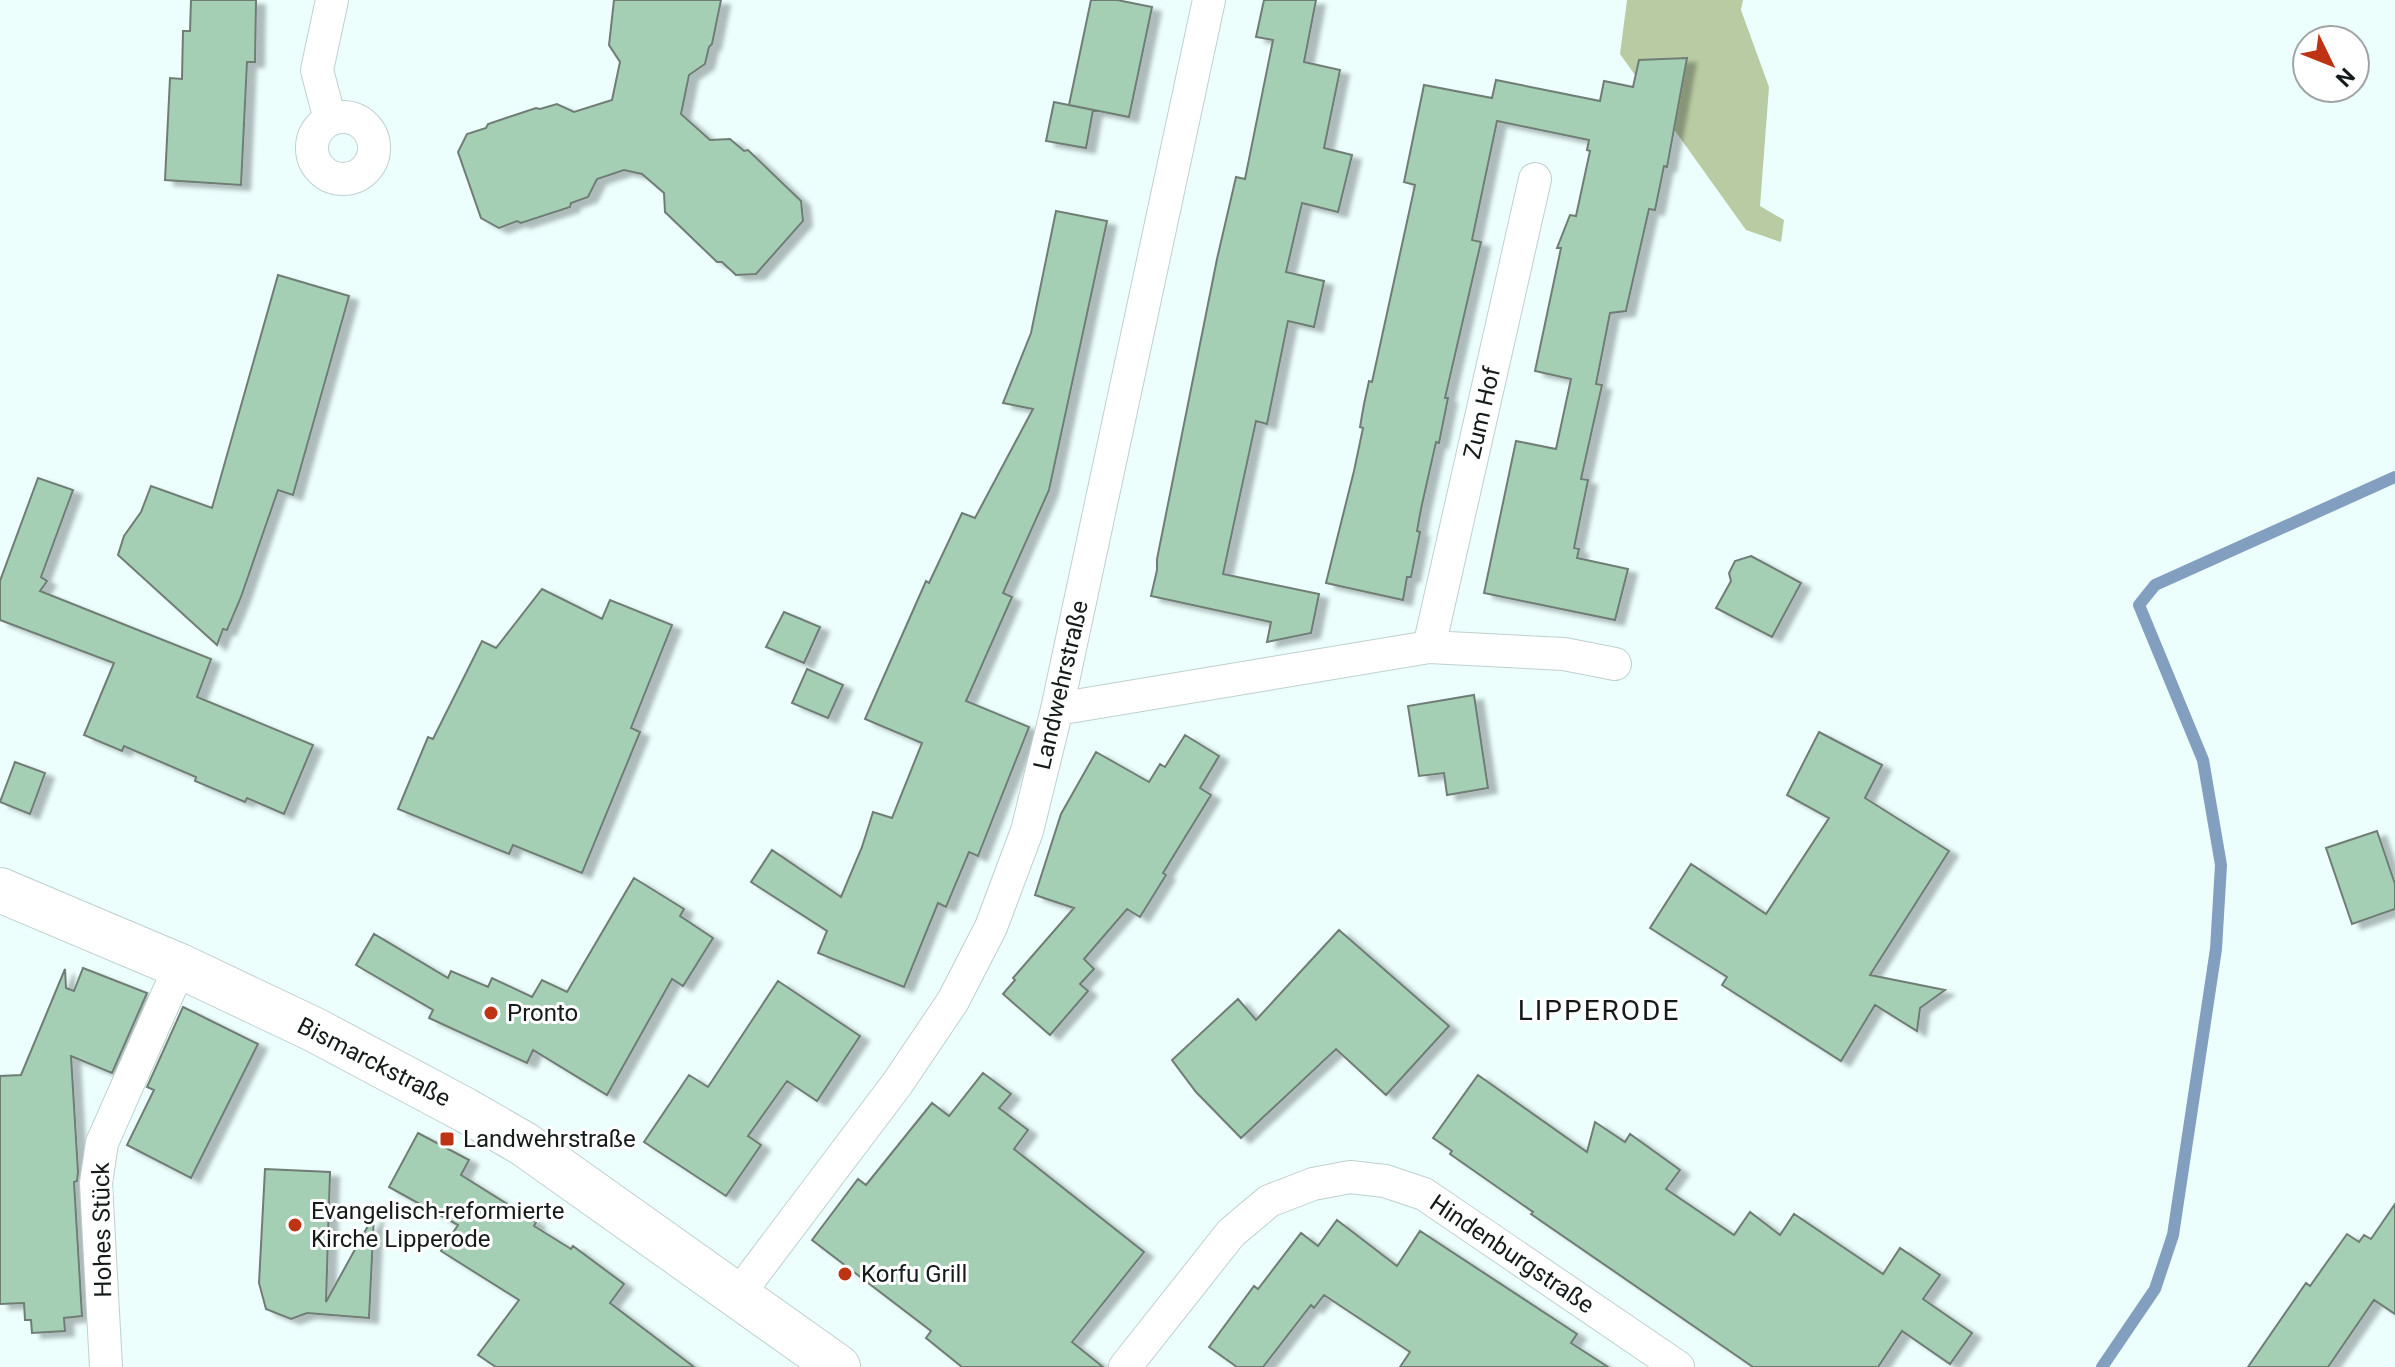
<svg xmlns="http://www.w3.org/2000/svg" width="2395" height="1367" viewBox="0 0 2395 1367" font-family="Roboto,sans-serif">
  <defs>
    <filter id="shadow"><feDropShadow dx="9" dy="5" stdDeviation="2" flood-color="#0004"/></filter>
  </defs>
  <rect width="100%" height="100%" fill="#ecfffd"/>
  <path fill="#b9cba3" d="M1627,0h116l-2,10 28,77 -9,119 24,14 -3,22 -35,-12 -126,-176z"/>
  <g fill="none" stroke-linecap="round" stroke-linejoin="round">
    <path stroke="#839fbf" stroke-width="12" d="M2102,1367l53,-78 18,-54 43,-286 5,-84 -18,-105 -64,-155 16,-20 240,-108"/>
  </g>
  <path fill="#a4cfb5" stroke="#707d75" stroke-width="2" filter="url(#shadow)" d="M191,0h65l-1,62h-8l-6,123 -76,-5 5,-102 12,1 1,-48h7z
    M614,0h107l-9,44 -3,3 -4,17 -16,11 -8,39 29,26 20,-1 14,12 4,-1 53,51 2,20 -47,53 -20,1 -14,-13h-5l-52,-50 -1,-19 -22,-19 -18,-4 -27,9 -9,18 -17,6 -1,4 -49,16 -4,-2 -18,7 -18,-10 -23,-66 9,-18 19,-6 2,-4 48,-16 4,1 17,-5 17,8 38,-12 8,-38 -11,-17z
    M1091,0h26l35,7 -23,110 -60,-12z
    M1264,0h52l-12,62 36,8 -16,78 28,7 -14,57 -36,-9 -16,69 38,9 -10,46 -26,-6 -21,103 -11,-3 -33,153 96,20 -8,39 -44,9 4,-20 -120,-26 6,-26v-11l60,-300 19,-82 9,2 28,-139 -17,-3z
    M1687,58l-20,109 -3,-1 -9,44 -6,-1 -22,97 -1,5 -16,2 -14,71 6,1 -21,94 7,1 -14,68 5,1 -2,9 51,11 -13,51 -131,-27 32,-152 40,8 15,-70 -36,-8 26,-123h-4l13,-33 6,1 14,-65 -3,-1 2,-10 -92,-19 -25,119 9,2 -36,156h3l-9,45 -3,-1 -15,67 -4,22 3,1 -9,45h-4l-4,23 -77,-17 28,-112 9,-43 -3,-1 4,-23 5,-23 3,1 43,-197 -11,-3 20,-97 68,13 4,-18 104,21 4,-20 29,6 6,-27z
    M1054,102l39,8 -7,38 -40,-7z
    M1056,211l51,10 -58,269 -46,103 9,4 -46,104 63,26 -51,129 -9,-4 -23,55 -8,-4 -34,84 -86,-34 9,-22 -76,-49 21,-32 69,47 21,-50 11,-35 19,6 30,-75 -57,-24 61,-138 3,2 33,-70 13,5 58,-109 -30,-6 28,-70z
    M278,275l71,21 -56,199 -15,-5 -37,107 -14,33 -4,-1 -6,16 -99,-90 6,-19 17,-24 10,-26 61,22z
    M38,478l35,12 -32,87 6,4 -7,10 171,68 -14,38 116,48 -29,69 -37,-16 -2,4 -50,-21 1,-4 -72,-31 -2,5 -38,-16 30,-72 -114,-43v-39z
    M1751,556l50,27 -29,54 -56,-29 15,-27 -2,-8 6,-12z
    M542,589l60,30 8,-19 62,25 -41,103 9,4 -58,141 -69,-28 -4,9 -111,-45 30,-72 5,2 49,-98 14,7z
    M784,612l36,15 -16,36 -38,-16z
    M807,669l36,16 -15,33 -36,-15z
    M1474,695l14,93 -41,7 -3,-22 -25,3 -11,-70z
    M1819,732l63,33 -17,33 84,53 -79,124 75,15 -25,18 -3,23 -42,-26 -34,56 -119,-76 5,-8 -77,-49 41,-64 75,50 63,-96 -42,-23z
    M1185,735l34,21 -19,32 11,7 -48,78 3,2 -26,42 -13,-8 -43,50 10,10 -14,15 8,7 -38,44 -47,-41 12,-14 -2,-2 61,-70 -39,-13 26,-81 35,-62 53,30 11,-18 5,3z
    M15,762l30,11 -15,41 -30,-12z
    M2377,831l18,53v25l-43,15 -26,-76z
    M634,878l50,31 -4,7 33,22 -30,48 -11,-7 -65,116 -74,-45 -6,13 -98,-45 4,-8 -77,-45 18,-31 74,44 3,-7 37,16 4,-9 40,19 10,-17 25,12z
    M1339,930l110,96 -63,69 -50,-46 -95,89 -45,-46 -24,-32 66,-61 18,21z
    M83,968l64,25 -35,80 -41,-17 7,116 -1,9 -3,1 8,134 -18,2 1,13 -33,2 -1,-13h-6l-1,-17 -24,1v-228l21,-1 44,-106 1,19 8,3z
    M778,981l82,55 -43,65 -30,-20 -39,55 13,9 -35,51 -82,-54 45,-67 19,12z
    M183,1007l75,37 -67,134 -64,-33 27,-55 -7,-3z
    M983,1073l28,21 -12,14 29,22 -14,19 130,103 -72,90 31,25h-141l-36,-29 5,-7 -119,-91 46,-61 8,6 66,-82 17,13z
    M1478,1075l109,77 8,-30 30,20 5,-8 50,36 -14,19 68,46 16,-23 30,23 14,-21 89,60 17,-26 40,27 -17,24 49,34 -22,31 -48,-33 -24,36h-125l-222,-153 2,-2 -83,-58 2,-3 -19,-13z
    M418,1133l51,27 -8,15 75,47 -2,4 37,23 2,-3 51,38 -14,19 84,64h-198l-18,-12 41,-55 -78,-49 17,-26 -69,-38z
    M265,1169l65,3 -4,130 48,-87 -5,103 -62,-5 -16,6 -25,-10 -7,-26z
    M2395,1204v110l-21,-14 -46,67h-80l58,-84 4,3 37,-52 12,8 5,-7 7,4z
    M1337,1220l60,46 23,-35 157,103 -6,9 37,24h-208l10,-15 -86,-57 -10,13 -3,-3 -48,62h-26l-28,-20 45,-61 4,3 43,-56 17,13z"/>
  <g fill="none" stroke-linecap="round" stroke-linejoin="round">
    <g stroke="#bed0ce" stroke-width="34">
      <path id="street" d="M312 148a31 31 0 1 1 62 0a31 31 0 1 1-62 0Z
        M330,120l-13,-50 15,-70
        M1429,647l106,-468
        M1057,709l372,-62 135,7 51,10
        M737,1296l160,-212 56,-83 38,-74 36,-96 30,-122 152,-709
        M106,1367l-10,-184 6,-40 78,-177
        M1125,1367l106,-134 38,-32 44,-17 37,-7 35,4 39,13 254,173"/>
    </g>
    <g stroke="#bed0ce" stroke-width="46">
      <path id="secondary" d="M0,890l180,76 135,64 150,80 59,34 314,223"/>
    </g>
    <use href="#street" stroke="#fff" stroke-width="32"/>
    <use href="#secondary" stroke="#fff" stroke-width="44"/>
  </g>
  <g fill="#be3313" stroke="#fff" stroke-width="3">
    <circle cx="491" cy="1013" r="8"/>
    <rect x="439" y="1131" width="16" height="16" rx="4"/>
    <circle cx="295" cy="1225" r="8"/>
    <circle cx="845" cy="1274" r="8"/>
  </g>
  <g text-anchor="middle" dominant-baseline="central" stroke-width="6" stroke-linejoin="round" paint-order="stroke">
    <g font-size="24" fill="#151b1b" stroke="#fff">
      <text transform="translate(1482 413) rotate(-77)">Zum Hof</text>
      <text transform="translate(1061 685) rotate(-77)">Landwehrstraße</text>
      <text transform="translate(374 1062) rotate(27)">Bismarckstraße</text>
      <text transform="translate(102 1230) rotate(-91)">Hohes Stück</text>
      <text transform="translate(1512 1254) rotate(34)">Hindenburgstraße</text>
    </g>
    <g font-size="24" fill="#151b1b" stroke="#fff" text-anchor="start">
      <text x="507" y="1013">Pronto</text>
      <text x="463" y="1139">Landwehrstraße</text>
      <text x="311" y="1211">Evangelisch-reformierte<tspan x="311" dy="28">Kirche Lipperode</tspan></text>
      <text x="861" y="1274">Korfu Grill</text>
    </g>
    <g font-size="28" letter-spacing="2" fill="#151b1b" stroke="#fff">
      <text x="1599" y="1010">LIPPERODE</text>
    </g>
  </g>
  <g transform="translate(2331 64) rotate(133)"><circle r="38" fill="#ffffff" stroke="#a1a4a4" stroke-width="2"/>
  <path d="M0-6L14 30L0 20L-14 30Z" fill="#be3313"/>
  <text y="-12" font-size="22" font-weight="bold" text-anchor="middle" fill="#151b1b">N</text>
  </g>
</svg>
